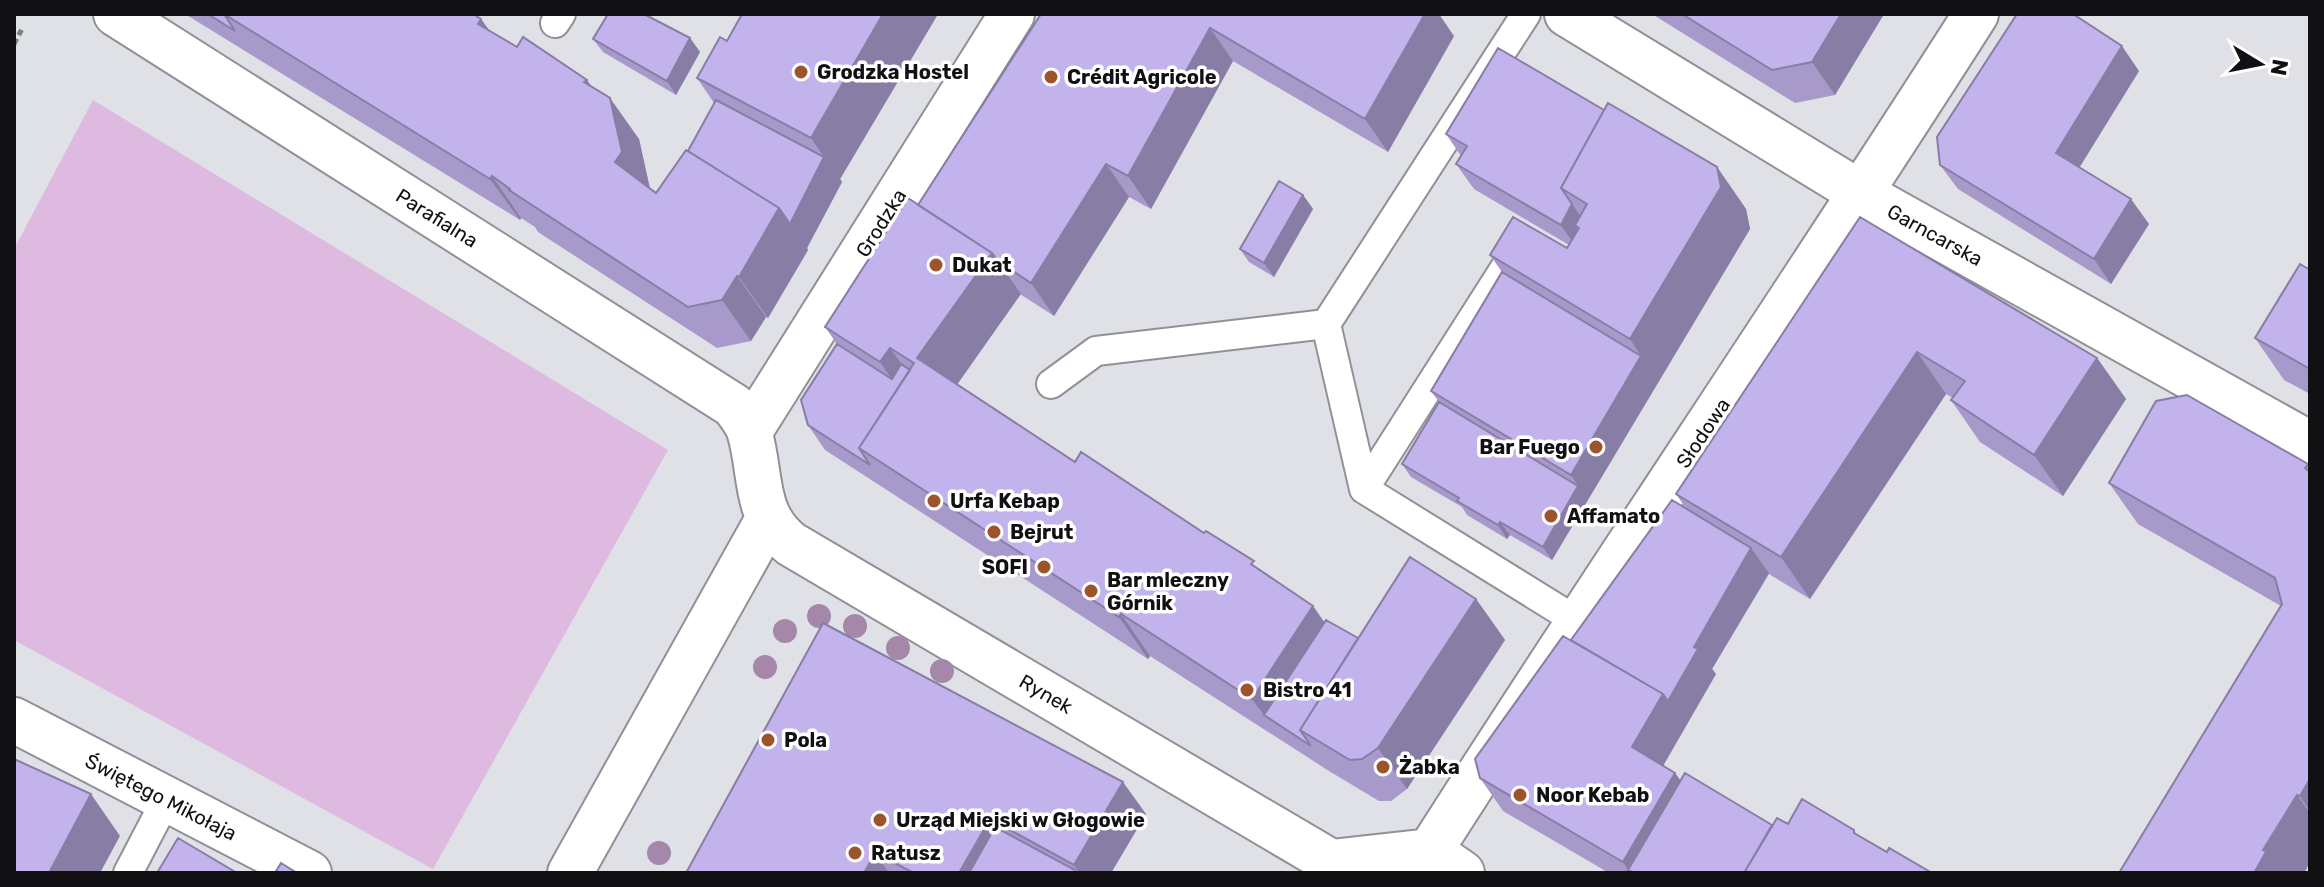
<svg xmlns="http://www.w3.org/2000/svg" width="2324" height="887" viewBox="0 0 2324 887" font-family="Rubik,sans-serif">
  <rect width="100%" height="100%" fill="#dfe1e7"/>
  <path fill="#deb9e0" d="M93,100l575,350 -235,419 -419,-229v-391z"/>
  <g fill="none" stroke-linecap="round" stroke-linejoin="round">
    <g stroke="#8f9196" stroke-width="32">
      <path id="lane" d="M555,23l6,-9
        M1326,324l200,-310
        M1051,384l45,-33 230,-27 38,165 213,132
        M1364,489l146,-229
        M128,873l38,-73"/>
    </g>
    <g stroke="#8f9196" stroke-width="48">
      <path id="street" d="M116,14l618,392c6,9 14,18 16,28 12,42 3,80 41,110l540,318 99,-11
        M1567,14l295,180 448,250
        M750,431l262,-417
        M14,720l295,153
        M1430,851c179,-281 367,-556 546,-837
        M1430,851l32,22
        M570,873l198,-354"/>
    </g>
    <path stroke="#7d7e82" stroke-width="5" stroke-dasharray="6 4" stroke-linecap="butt" d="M14,44l9,-17"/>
    <use href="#lane" stroke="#fff" stroke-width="28"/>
    <use href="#street" stroke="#fff" stroke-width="44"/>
  </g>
  <g fill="#a487a9">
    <circle cx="819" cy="616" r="12"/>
    <circle cx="855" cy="626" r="12"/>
    <circle cx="785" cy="631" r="12"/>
    <circle cx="898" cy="648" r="12"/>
    <circle cx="765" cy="667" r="12"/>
    <circle cx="942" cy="671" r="12"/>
    <circle cx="659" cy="853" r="12"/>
  </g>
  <path fill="#a79acb" d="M185,14h288l8,5 8,11 28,17 75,40 47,52 11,49 6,5 32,-42 26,-48 -17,-25 30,-37 15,-27h196l-98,165 2,3 -35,66 1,2 -40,68 -2,-1 -15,24 -34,7 -179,-116 -3,-5 -14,-9 -1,2z
    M1041,14l413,22 -66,116 -155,-91 -82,148 -22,-12 -75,119 -34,-22 -63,91 118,77 185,108 53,36 11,16 34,16 118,-39 29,41 -98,149 -16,12h-12l-50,-30 -179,-115 -2,3 -323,-209 -17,-25 29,-81 -12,-17 93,-122z
    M1652,14h232l-49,81 -40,8z
    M690,38l10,14 -24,43 -73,-43 -10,-13z
    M2139,71l-60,96 70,57 -38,60 -153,-95 -18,-24z
    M1604,110l113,57 29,42 4,20 -198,331 -42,-25 -3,4 -40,-24 -5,-8 -51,-30 -9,-13 37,-62 -8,-11 71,-119 -12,-17 77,-7 2,-3 -95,-56 -18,-25 5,-8 -15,-22z
    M1303,195l10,14 -39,68 -25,-15 -9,-13z
    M1860,217l237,141 29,41 -63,97 -83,-54 -29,-42 2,-2 -7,-4 -136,205 -41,-25 -57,95 4,5 -53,91 12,8 5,7 92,45 16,-1 66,6 4,6 29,16 45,21h-323l-106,-62 -23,-33 91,-138 116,-130 -11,-16z
    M2310,270v124l-26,-14 -29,-42z
    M2308,464l2,4v394l-6,11 -23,-267 -143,-82 -29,-41z
    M823,623l323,191 -35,59h-425z"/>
  <path fill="#887da5" d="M883,14h55l-98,165 2,3 -35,66 1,2 -40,68 -29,-41 40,-69 45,-51 -13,-19z
    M1425,14h14l15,22 -66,116 -23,-33z
    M1841,14h43l-49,81 -23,-33z
    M481,19l29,42 -32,-37z
    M1210,28l23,33 -82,148 -23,-33z
    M690,38l10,14 -24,43 -9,-14z
    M2122,46l17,25 -66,107 -17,-25z
    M587,80l28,40 -5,-22 29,41 12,55 -36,-32 -31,-80z
    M1106,164l23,33 -75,119 -23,-33z
    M1717,167l29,42 4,20 -198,331 -9,-13 35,-61 -7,-11 70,-119 -11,-17z
    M492,176l29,42 -1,2 -30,-41z
    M1303,195l10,14 -39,68 -10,-14z
    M2131,199l18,25 -38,60 -17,-25z
    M1572,204l18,25 -11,-1 -4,-3 10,13 -7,12 -17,-25z
    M992,253l29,41 -75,106 -29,-42z
    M737,276l29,41 -15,24 -29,-41z
    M890,348l29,41 -10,15 -29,-42z
    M1917,352l29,42 -136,205 -29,-42z
    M2097,358l29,41 -63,97 -29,-41z
    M1500,522l10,13 -3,4 -9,-14z
    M1751,548l18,25 -57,96 4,5 -61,106 -23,-33 31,-53 31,-47z
    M1476,599l29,41 -98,149 -29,-41z
    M1313,606l29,42 -78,67 -12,-16z
    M1121,614l29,42 -2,3 -29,-42z
    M1675,773l23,32 -70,65 -5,-8z
    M2310,779v32l-10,-15z
    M1123,782l23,32 -35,59h-32l-5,-8z
    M91,794l29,42 -20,37h-51z
    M2297,795l13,18v49l-6,11h-50l9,-23z
    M990,819l23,33 -12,21h-42z
    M875,853l14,20h-25z"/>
  <path fill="#c2b3ec" stroke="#887da5" stroke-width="2" d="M208,14h16l11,17z
    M224,14h249l8,5 -3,5 39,23 6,-10 64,43 -3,2 26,16 12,54 -7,10 41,31 30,-43 93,58 -40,69 -2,-1 -15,24 -34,7 -179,-117 1,-1 -18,-13 -2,3z
    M608,14h36l46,24 -23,43 -74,-42z
    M742,14h141l-72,124 -114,-60 23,-41 7,4z
    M1041,14h384l-60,105 -155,-91 -82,148 -22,-12 -75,119 -33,-22 -6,-8 -74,-48z
    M1682,14h159l-29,48 -40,8z
    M2017,14h56l49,32 -66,107 75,46 -37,60 -154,-94 -3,-28z
    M1498,48l106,62 -43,78 11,16 -11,21 -105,-61 11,-18 -21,-12z
    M716,100l108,57 -34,67 -11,-16 -91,-57z
    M1608,103l109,64 4,20 -91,152 -140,-84 23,-38 54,31 12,-20 -4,-3 12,-21 -26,-16z
    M1279,181l24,14 -39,68 -24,-14z
    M908,198l84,55 -75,105 158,104 6,-10 123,81 2,-2 48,30 -3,3 62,42 -61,93 -131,-85 -2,3 -260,-169 55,-85 -24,-15 -10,14 -55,-35z
    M1860,217l237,141 -63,97 -83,-55 14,-19 -48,-29 -136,205 -105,-63z
    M2300,264l10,6v99l-55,-31z
    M1502,272l139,84 -70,119 -140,-84z
    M837,344l55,35 9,-15 9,6 -51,78 11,17 -62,-40 -7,-25z
    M2187,395l121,69 -3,4 5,4v307l-10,17 -3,-1 -34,55 3,2 -12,21h-135l163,-269 -7,-26 -166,-95 47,-82z
    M1439,402l139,84 -35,61 -43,-25 -2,3 -41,-24 2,-3 -57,-34z
    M1672,500l79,48 -57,99 4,2 -30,52 -5,-7 -92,-54z
    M1410,557l66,42 -98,149 -16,11 -12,1 -50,-30z
    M1326,620l32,18 -58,92 11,16 -47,-31z
    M823,623l300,159 -49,83 -84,-46 -31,54h-45l-39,-20 -11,20h-178z
    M1563,636l100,58 -31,53 43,26 -52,89 -143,-84 -5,-19z
    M14,759l77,35 -42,79h-35z
    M1685,773l87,52 -28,48h-110l-6,-3z
    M1802,799l52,31v3l33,19 2,-4 43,25h-188l33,-55 11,6z
    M995,827l80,43 -2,3h-104z
    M178,838l59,35h-80z
    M281,863l16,10h-22z"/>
  <g fill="#9b542c" stroke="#fff" stroke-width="3">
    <circle cx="801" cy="72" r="8"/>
    <circle cx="1051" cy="77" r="8"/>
    <circle cx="936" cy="265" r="8"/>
    <circle cx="1596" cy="447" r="8"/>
    <circle cx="934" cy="501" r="8"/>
    <circle cx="1551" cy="516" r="8"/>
    <circle cx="994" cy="532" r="8"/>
    <circle cx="1044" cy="567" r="8"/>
    <circle cx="1091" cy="591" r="8"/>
    <circle cx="1247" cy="690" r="8"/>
    <circle cx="768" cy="740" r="8"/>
    <circle cx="1383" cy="767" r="8"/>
    <circle cx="1520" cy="795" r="8"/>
    <circle cx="880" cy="820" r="8"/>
    <circle cx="855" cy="853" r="8"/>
  </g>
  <g text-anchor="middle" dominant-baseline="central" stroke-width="7" stroke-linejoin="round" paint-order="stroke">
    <g font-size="20" font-weight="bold" fill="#111113" stroke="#fff" text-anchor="start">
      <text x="817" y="72">Grodzka Hostel</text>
      <text x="1067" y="77">Crédit Agricole</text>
      <text x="952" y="265">Dukat</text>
      <text x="1580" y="447" text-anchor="end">Bar Fuego</text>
      <text x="950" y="501">Urfa Kebap</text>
      <text x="1567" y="516">Affamato</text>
      <text x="1010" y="532">Bejrut</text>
      <text x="1028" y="567" text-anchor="end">SOFI</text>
      <text x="1107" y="580">Bar mleczny<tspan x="1107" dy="23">Górnik</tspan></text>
      <text x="1263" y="690">Bistro 41</text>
      <text x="784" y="740">Pola</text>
      <text x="1399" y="767">Żabka</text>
      <text x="1536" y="795">Noor Kebab</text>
      <text x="896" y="820">Urząd Miejski w Głogowie</text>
      <text x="871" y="853">Ratusz</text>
    </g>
    <g font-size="20" fill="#111113" stroke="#fff">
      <text transform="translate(437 218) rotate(32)">Parafialna</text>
      <text transform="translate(881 223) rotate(-58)">Grodzka</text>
      <text transform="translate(1935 235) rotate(29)">Garncarska</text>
      <text transform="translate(1703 433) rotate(-56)">Słodowa</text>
      <text transform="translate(1046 694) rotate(30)">Rynek</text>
      <text transform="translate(161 797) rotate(27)">Świętego Mikołaja</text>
    </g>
  </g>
  <rect width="2324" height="887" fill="none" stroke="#111113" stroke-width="32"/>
  <g transform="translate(2260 64) rotate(100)" stroke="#ffffff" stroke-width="6" paint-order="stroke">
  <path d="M0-6L14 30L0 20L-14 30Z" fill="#111113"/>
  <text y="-12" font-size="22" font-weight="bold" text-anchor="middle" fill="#111113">N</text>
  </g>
</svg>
